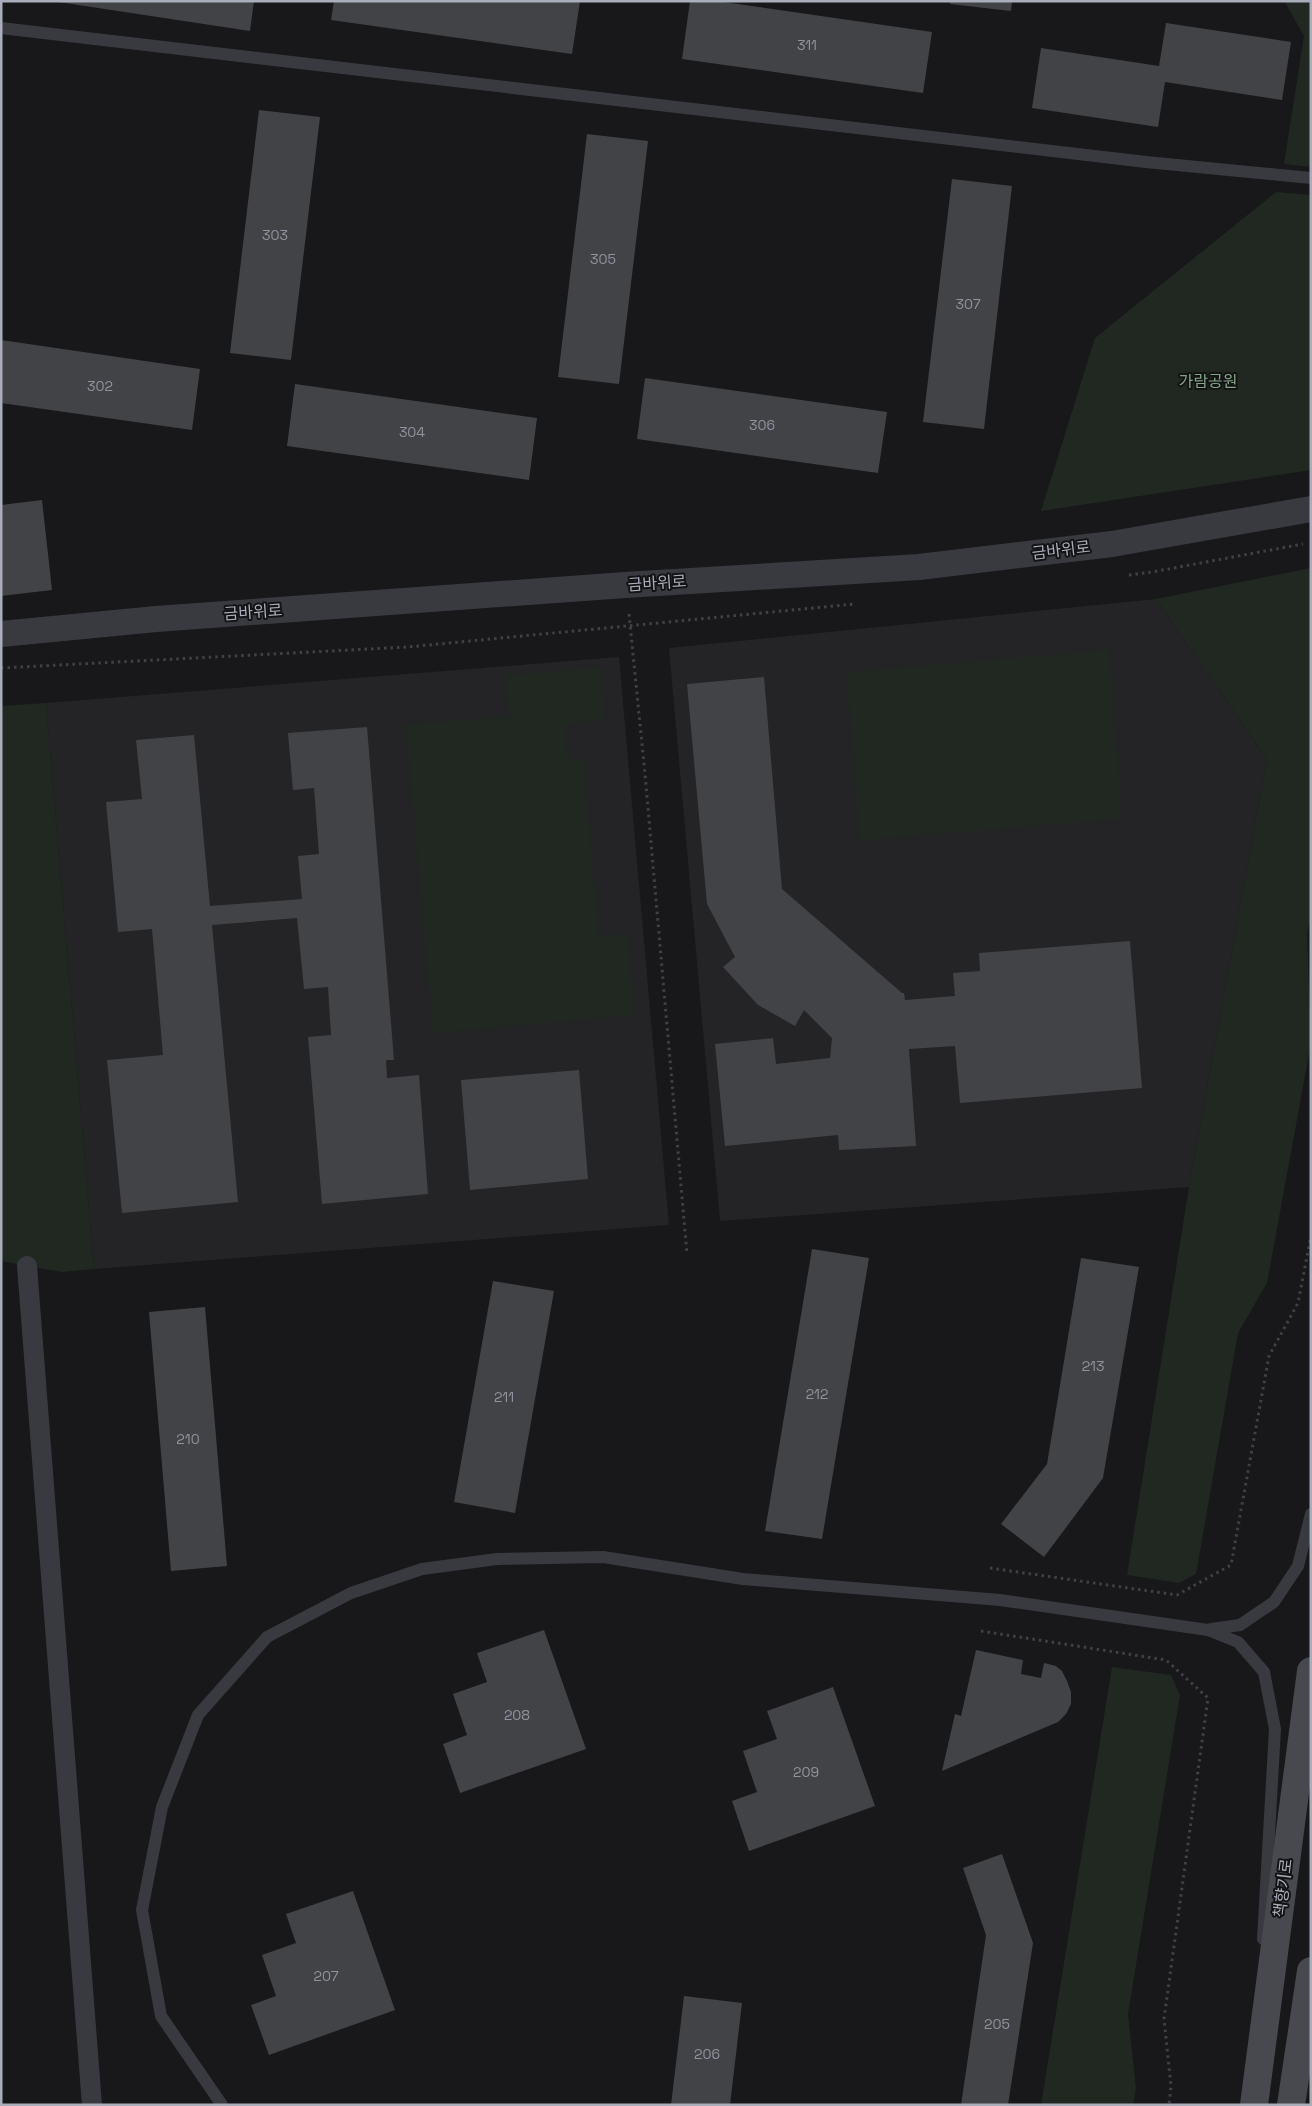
<svg xmlns="http://www.w3.org/2000/svg" width="1312" height="2106" viewBox="0 0 1312 2106" font-family="'Space Grotesk','Noto Sans KR',sans-serif">
  <rect width="100%" height="100%" fill="#18181a"/>
  <path fill="#242427" d="M1156,599l111,160 -78,428 -469,34 -51,-573z
    M619,657l50,568 -575,44 -48,-566z"/>
  <path fill="#202821" d="M1284,1h27v166l-27,-3 20,-128z
    M1276,192l35,3v275l-270,41 54,-173z
    M1311,568v349l-4,16 4,110 -44,240 -29,50 -42,241 -17,9 -52,-8 62,-388 78,-428 -111,-160z
    M1109,650l13,169 -262,21 -13,-168z
    M600,667l5,53 -40,4 3,36 15,-1 16,177 28,-2 7,81 -201,18 -27,-308 104,-9 -5,-40z
    M46,703l48,566 -32,3 -61,-11v-555z
    M1112,1667l59,8 9,20 -52,319 8,74 -3,17h-92z"/>
  <path fill="#424347" d="M52,1h202l-4,30z
    M334,1h246l-8,53 -241,-34z
    M690,1h27l215,31 -9,61 -241,-34z
    M950,1h62l-1,10 -61,-7z
    M1166,23l125,19 -9,58 -117,-18 -7,45 -126,-19 9,-60 118,18z
    M259,110l61,7 -29,243 -61,-7z
    M587,134l61,7 -29,243 -61,-7z
    M952,179l60,7 -28,243 -61,-7z
    M1,340l199,29 -8,61 -191,-27z
    M645,378l242,34 -9,61 -241,-34z
    M295,384l242,34 -8,62 -242,-34z
    M42,500l10,90 -51,6v-91z
    M764,677l18,212 120,104h2l1,7 50,-4 -2,-23 27,-2 -1,-18 151,-12 12,147 -182,15 -5,-57 -46,3 7,97 -77,4 -1,-15 -113,11 -10,-102 58,-6 3,26 54,-6 2,-20 -28,-28 -9,16 -37,-21 -35,-38 12,-10 -28,-53 -20,-220z
    M367,727l27,333h-8l1,18 32,-3 9,119 -106,10 -14,-167 23,-2 -3,-48 -24,2 -7,-71 -85,7 26,277 -116,11 -15,-153 56,-5 -11,-126 -34,3 -12,-130 36,-3 -6,-59 58,-5 16,171 92,-7 -4,-43 21,-2 -5,-66 -21,2 -5,-57z
    M579,1070l9,109 -118,11 -9,-110z
    M812,1249l57,9 -47,281 -57,-8z
    M1081,1258l58,9 -36,211 -59,79 -43,-33 46,-60z
    M493,1281l61,10 -39,222 -61,-11z
    M205,1307l22,259 -56,5 -22,-259z
    M544,1630l42,119 -126,44 -17,-49 24,-9 -14,-41 34,-12 -10,-29z
    M976,1650l47,10 -2,14 20,4 3,-15 12,3 6,5 5,10 4,11v12l-5,10 -8,8 -116,49 13,-57 6,2z
    M833,1687l42,119 -126,45 -17,-50 25,-9 -14,-41 34,-12 -10,-28z
    M1002,1854l31,89 -25,162h-47l25,-170 -23,-67z
    M353,1891l42,119 -126,45 -18,-50 25,-9 -14,-41 34,-12 -10,-29z
    M684,1996l58,7 -12,102h-59z"/>
  <g fill="none" stroke-linecap="round" stroke-linejoin="round">
    <path stroke="#3f4146" stroke-width="3" stroke-dasharray="2.5 4" stroke-linecap="butt" d="M1129,575l23,-3 151,-28
      M629,614l16,160 42,480
      M1,668l407,-21 447,-43
      M990,1568l187,27 54,-30 38,-209 29,-53 13,-67
      M981,1631l185,29 42,38 -44,321 7,67 -2,19"/>
    <path stroke="#393a3f" stroke-width="12" d="M1,28l1145,134 165,16
      M1211,1629l29,-4 34,-23 24,-36 13,-52
      M222,2105l-61,-89 -19,-106 20,-103 36,-92 69,-78 84,-44 71,-24 75,-10 106,-2 140,22 257,21 208,30 30,12 26,30 11,57 -12,210"/>
    <path stroke="#393a3f" stroke-width="20" d="M27,1266l65,839"/>
    <path stroke="#393a3f" stroke-width="26" d="M1,634l155,-15 469,-34 294,-18 193,-23 199,-35"/>
    <path stroke="#47494f" stroke-width="28" d="M1254,2105l57,-434
      M1291,2105l20,-134"/>
  </g>
  <g text-anchor="middle" dominant-baseline="central" stroke-width="4" stroke-linejoin="round" paint-order="stroke">
    <g font-size="14" fill="#90939d">
      <text x="807" y="45">311</text>
      <text x="275" y="235">303</text>
      <text x="603" y="259">305</text>
      <text x="968" y="304">307</text>
      <text x="100" y="386">302</text>
      <text x="762" y="425">306</text>
      <text x="412" y="432">304</text>
      <text x="1093" y="1366">213</text>
      <text x="817" y="1394">212</text>
      <text x="504" y="1397">211</text>
      <text x="188" y="1439">210</text>
      <text x="517" y="1715">208</text>
      <text x="806" y="1772">209</text>
      <text x="326" y="1976">207</text>
      <text x="997" y="2024">205</text>
      <text x="707" y="2054">206</text>
    </g>
    <g font-size="16" fill="#82a486" stroke="#131315">
      <text x="1208" y="381">가람공원</text>
    </g>
    <g font-size="16" fill="#aaaeba" stroke="#131315">
      <text transform="translate(1061 550) rotate(-7)">금바위로</text>
      <text transform="translate(657 583) rotate(-4)">금바위로</text>
      <text transform="translate(253 612) rotate(-4)">금바위로</text>
      <text transform="translate(1283 1888) rotate(-83)">책향기로</text>
    </g>
  </g>
  <rect width="1312" height="2106" fill="none" stroke="#aaaeba" stroke-width="5"/>
</svg>
